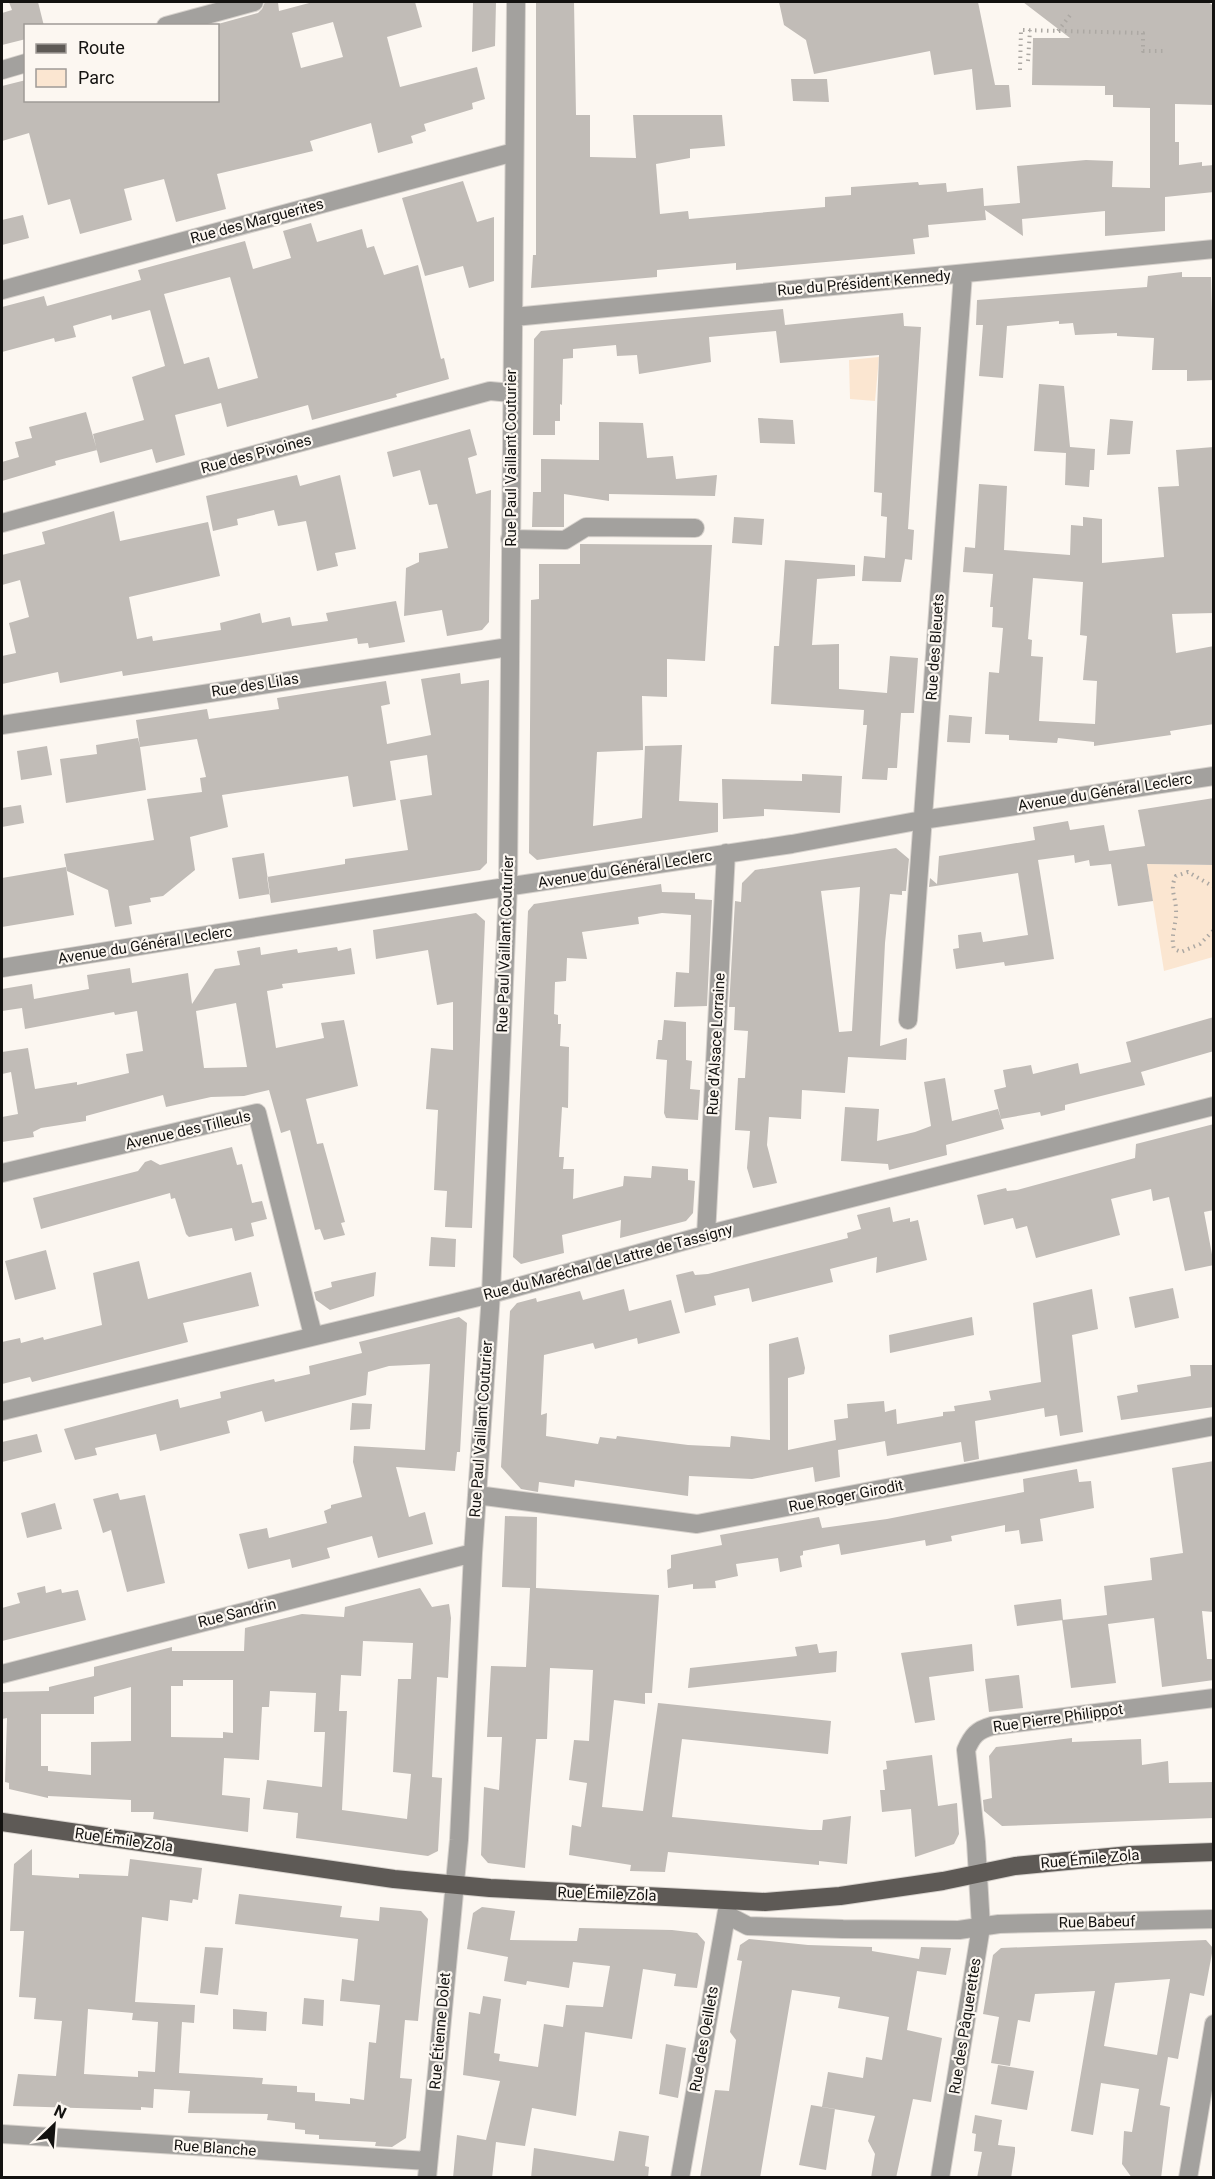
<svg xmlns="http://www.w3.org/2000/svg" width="1215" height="2179" viewBox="0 0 1215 2179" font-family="Roboto,sans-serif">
  <rect width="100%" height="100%" fill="#fcf7f1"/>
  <path fill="#fbe6d1" d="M879,357l-4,44 -25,-2 -1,-39z
    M1147,864l66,1v92l-49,14z"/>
  <path fill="#c1bcb7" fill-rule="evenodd" d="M9,2h29l6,24h-18v13l-24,6v-32l10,-3z
    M265,2h13l1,9 34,-9h102l7,25 -35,10 13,50 77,-20 8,32 -13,4 1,6 -49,15 2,7 -15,5 2,7 -35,10 -7,-30 -61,18 3,10 -96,23 9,35 -50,13 -12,-43 -40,10 8,31 -52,14 -10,-35 -22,6 -19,-72 -27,8v-55l24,-6v20h192v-76l40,-11 4,-4zM333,22l10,35 -42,11 -9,-35z
    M473,2h23l-1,44 -23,6z
    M536,2h38l2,113h14v42l46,1 -3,-43h89l3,31 -35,3v9l-34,6 4,50 28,-3 1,8 136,-12v-10l26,-2v-8l67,-5 1,3 27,-2 1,9 36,-4 1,18 36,-3 -3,-37 69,-6 27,1 -1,26 38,1v-80l-37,-1v-12h-8v-9l-73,-1 1,-47h37l-47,-36h185l6,4v99l-39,-1v38h4v23l23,-3v4l12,-1v27l-49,5v34l-60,5v-25l-83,8 1,17 -38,-26 1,10 -58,5 1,12 -16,2 2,15 -179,16v-7l-79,7v7l-126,11 2,-33h3z
    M779,2h199l17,83h14l2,22 -35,3 -4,-41 -38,6 -4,-24 -116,23 -8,-34 -22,-15z
    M791,79h36l2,23 -36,-1z
    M463,181l14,41 17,-5v64l-25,7 -6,-22 -38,10 -23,-78z
    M23,215l6,23 -27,7v-25z
    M311,223l6,19 45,-13 5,19 7,-2 10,29 34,-10 23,94 3,-1 5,21 -53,15 1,3 -85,23 -4,-15 -81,22 -6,-24 -46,12 10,40 -29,8 -4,-14 -52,14 -7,-29 51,-14 -12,-43 33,-11 -15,-56 -38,10 -1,-5 -38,11 3,11 -21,5 -1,-4 -52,14v-45l42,-11 3,10 94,-26 -3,-10 107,-29 8,28 38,-11 -8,-27zM230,277l28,101 -40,11 -9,-32 -25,7 -20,-70z
    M1182,272v5h29l3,103 -27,1v-11h-35l2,-32 -37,-2v-3l-42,2 -2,-12 -14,1v-3l-52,5 -4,52 -24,-2 4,-51h-7l1,-25 170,-13 1,-11z
    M783,309l2,16 118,-12 1,13 17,1 -13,202 6,1 -2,30 -7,-1 -4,23 -39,-1 2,-25 21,2 2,-41 -6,-1 1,-23 -8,-1 5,-137 -99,8 -4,-32 -67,6 2,25 -72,12 -2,-19 -20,1 -1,-11 -43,4v9l-10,1 -1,46 -2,-1v17h-5v14h-22l1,-96 7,-8z
    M1039,384l25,2 6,61 25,2 -1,21h-4l-1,17 -24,-2 1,-32 -32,-2z
    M86,412l11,38 -42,11 1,4 -54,16v-19l17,-5 -4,-15 17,-4 -3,-11z
    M758,418l35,2 2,24 -35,-1z
    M1110,419l23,2 -3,33 -23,1z
    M599,422l44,1 4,35 26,-2 3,23 41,-4 -2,21 -106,-2v7l-45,-7v33h-32l1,-35h8v-33l58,1z
    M470,429l7,26 -9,3 8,36 15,-4 -2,132 -7,8 -35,6 -5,-26 -38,6 2,-48 13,-6v-9l29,-5 -11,-44 -8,1 -9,-35 -27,7 -6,-25z
    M1214,447v166l-42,1 4,39 38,-7v78l-44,7 1,4 -77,11v-4l-36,-4 -1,5 -48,-3v-5l-24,-1 4,-62 10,1 4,-45 -11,-1 1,-20h-3l3,-33 -30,-2 2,-25 10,1 4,-64 28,2 -3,64 66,5 1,-30 12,1v-9l19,2v44l62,-6 -6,-70 21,-1 -3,-36zM1033,578l50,4 -3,53 7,1 -4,44 14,1 -2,43 -56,-3 4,-64 -12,-1 1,-16 -4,-1z
    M297,475l3,11 40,-11 16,74 -21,4 3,13 -21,5 -11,-50 -28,5 -4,-16 -37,9 1,6 -25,6 -7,-35z
    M114,511l6,30 88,-19 12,54 -91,21 8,42 15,-3 1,5 68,-11 -1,-7 40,-10 2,10 28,-6 2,9 36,-5 -2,-8 70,-12 9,41 -36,6 -1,-5 -10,1 -1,-6 -234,38 -1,-5 -62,12 -2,-11 -56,12v-28l14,-3 -7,-30 20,-6 -9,-37 -18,5v-30l43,-11 -3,-12z
    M734,517l30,2 -2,26 -30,-2z
    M580,544l132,1 -7,116 -38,-2v38l-25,-1 1,54 -46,2 -4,74 49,-8 3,-72 37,-1 -3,56 39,2v29l-181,28 -8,-7 2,-253 8,-1v-35h41z
    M785,560l70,5v11l-38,3 -5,66 27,-1v45l48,4 3,-37 28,2 -4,55h-13l-4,55h-9l-1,12 -25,-1 5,-54h-4l1,-15 -93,-6 3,-58h5z
    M460,673l1,11 28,-4 -2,183 -7,7 -209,33 -4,-26 78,-13v-5l63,-9 -8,-50 32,-5 -5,-40 -37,6 6,39 -43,7 -5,-31 -126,19 6,32 -38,10 5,33 -32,26 -13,2 1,4 -22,4 3,18 -17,3 -7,-37 -41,-19 -3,-17 90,-14 -7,-41 55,-7 -2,-14 6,-1 -9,-38 -57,8 6,43 -80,13 -6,-44 37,-5 -1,-9 42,-7 2,9 -4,-27 71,-11 2,10 70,-10 -2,-11 109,-17 4,23 -9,2 6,38 44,-9 -10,-56z
    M949,715l23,2 -2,26 -23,-1z
    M47,746l5,29 -31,5 -4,-29z
    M802,774l40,2 -2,37 -76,-4v7l-41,3 -1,-40 80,2z
    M1214,798v67l-67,-1 6,37 -35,5 -7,-42 -21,2 -1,-6 -14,3 -1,-8 -36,5 16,99 -49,7 -1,-4 -48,7 -3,-20 6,-1 -1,-13 23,-3 2,10 45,-7 -10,-62 -89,14 1,-9 7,6 2,-28 96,-16 -2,-13 35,-6 2,9 34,-5 5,26 36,-5 -7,-36z
    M21,805l3,18 -22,4v-19z
    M896,848l13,11 -3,32h-4v4l-12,-1 -5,49 -5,103 27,-8 -1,22 -58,-3 -3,36 -43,-3 -1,29 -32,-2 -2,28 10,38 -24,5 -6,-20 3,-37 -15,-1 3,-52h7l3,-47 -14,-1 1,-23h-6l6,-106 6,1 1,-19 13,-13zM860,887l-8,144 -13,1 -18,-141z
    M264,853l6,41 -31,5 -7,-41z
    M66,867l8,48 -72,12v-49z
    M661,884l1,8 33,1v6l17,1 -5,106 -33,1 2,-35 13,1 2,-58 -29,-2 -24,4 1,7 -57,8 5,27 -20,-1 -1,23 -11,1 -1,32 4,1v9h3l-1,22 9,1 -1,61 -6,-1 -3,50h5l-1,12h11l-1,30 50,-13 1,-10 27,2 1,-12 36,3v11l7,1 -2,32 -7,8 -66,17 1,-18 -59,15 2,18 -43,11 -8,-7 15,-346 6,-7z
    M476,913l9,8 -13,307 -27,-1 2,-36 -13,-1 4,-80 -12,-1 5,-61 22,2v-48l-16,3 -9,-55 -52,9 -3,-29z
    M260,947l1,8 36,-6 1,4 39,-6 1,4 13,-3 4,26 -73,10 1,4 -16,3 9,57 48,-10 -3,-15 23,-3 14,66 -52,13 11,45 6,-1 22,79 -4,1 4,12 -21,5 -4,-11 -5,1 -25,-100 -9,3 -12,-43 -25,6 -33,1 -45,10 -3,-12 -77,21v5l-45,7 -8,4 1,5 -32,5v-25l16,-3 -7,-42 -9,2v-22l26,-4 7,41 42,-7v3l52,-12 -3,-19 17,-3 -6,-40 -22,4 -1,-3 -89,17 -3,-21 -20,3v-22l30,-5 2,15 55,-10 -2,-14 43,-7 2,15 56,-10 4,31 23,-35 25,-4 -3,-14zM236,1003l11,64 -43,1 -8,-57z
    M1214,1017v34l-73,21 4,13 -80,20v5l-24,6 -1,-4 -39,7 -7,-29 12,-3 -3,-17 28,-5 2,9 45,-11 2,11 51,-12 -5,-20z
    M664,1020l22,2v38l6,1 -2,28 10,1 -2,30 -32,-2 -2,-5 3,-53 -11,-1 2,-19h4z
    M945,1078l7,43 46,-12 6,20 -58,16 1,10 -58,15 -1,-6 -47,-3 4,-54 34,2 -2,32 38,-9 16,-6 -7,-44z
    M1214,1124v86l-10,2 10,53 -29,6 -16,-74 -16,4 -2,-12 -40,10 9,36 -84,23 -9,-32 -11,3 -3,-11 -29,7 -7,-30 29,-7 1,3 10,-1 118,-32 1,-14z
    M232,1147l5,18 5,-1 10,39 10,-2 5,18 -16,4 3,13 -19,5 -3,-13 -43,9 -3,-3 -11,-36 -4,1 -1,-6 -129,36 -8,-31 105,-27 7,-9 6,-2 9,5z
    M890,1207l3,15 17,-4v4l8,-2 9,40 -51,13 1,-16 -47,12 3,13 -81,20 -3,-14 -35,8 2,9 -31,8 -9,-38 17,-4 2,4 13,-1 140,-36 -1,-5 14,-4 -4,-14z
    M431,1237l25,2 -1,28 -26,-1z
    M46,1250l10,39 -41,11 -10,-39z
    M139,1261l9,38 103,-27 8,34 -76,17 5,19 -156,40 -2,-5 -28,7v-42l18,-4 1,5 22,-6 1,3 58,-15 -9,-52z
    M376,1272l-2,24 -44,14 -14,-10 -2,-8 18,-5 -1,-5z
    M1173,1288l6,30 -44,10 -6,-31z
    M624,1289l5,22 42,-11 9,33 -42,11 -1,-6 -42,11 -2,-6 -49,12 -3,60 6,-2 -1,23 52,8 2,-7 16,2 1,-3 71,9 42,2 1,-11 39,4 -1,-96 29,-7 7,31 -1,6 -16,4v72l48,-10 -2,-20 14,-2 -1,-14 37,-3 1,11 11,-3 1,15 46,-8v-4l12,-1 -1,-5 37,-6 -2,-9 52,-9 -8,-79 59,-14 6,40 -26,6 11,97 -23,4 -3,-21 -12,2 -1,-9 -69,13 4,38 -15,3 -3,-20 -74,14 -2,-15 -47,9 2,27 -25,5 -2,-15 -61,12 -63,-3 -1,20 -113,-16 -1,7 -35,-5 -1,10 -17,-3 -20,-22 9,-156 7,-8 19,-5 1,4 43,-11 3,9z
    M459,1317l8,6 -7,129h-3l-2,19 -59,-4 13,50 16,-5 8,32 -55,14 -6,-22 -45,12 3,10 -38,10 -2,-9 -42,10 -9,-35 28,-6 2,10 58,-15 -3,-12 7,-3v-3l31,-8 -9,-35 1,-16 71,4 5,-86 -41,2 -21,6 -2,23 -101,27 -3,-11 -35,10 3,12 -70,18 -4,-17 -61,14 2,7 -22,5 -11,-31 114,-30 2,9 41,-10 -1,-6 54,-13 1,3 35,-8 -1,-8 53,-13 -3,-11z
    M972,1317l2,18 -84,18 -1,-18z
    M1190,1365h24v42l-93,13 -4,-24 21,-4 -1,-7 54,-9z
    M352,1403l20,1 -2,25 -20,1z
    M37,1434l5,18 -40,10v-20z
    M1214,1461v151l-12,-1 5,48h7v21l-52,7 -8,-69 -46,6 8,59 -45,5 -9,-68 45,-5 -3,-29 48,-6 -2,-22 33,-5 -11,-85z
    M1077,1469l2,13 12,-1 3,27 -54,11 3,22 -22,3 -2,-14 -14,2v-7l-54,11 1,5 -26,5 -1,-6 -84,15 -2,-11 -36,7v4l-3,1 2,11 -22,5 -2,-14 -42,6 2,12 -23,5 1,7 -23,1v-5l-25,4 -1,-18 4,-2v-13l51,-10 -2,-10 99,-18 3,11 65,-9 137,-27 -1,-13z
    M118,1493l2,7 25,-5 20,88 -38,9 -16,-62 -8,3 -10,-34z
    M55,1503l7,26 -35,9 -6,-25z
    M505,1516l32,1 -1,71 123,7 -7,98h-7v11l-31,-4 -12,107 41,4 15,-108 173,18 -3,33 -146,-15 -10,78 138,13h12l1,-10 28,-4 -4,48 -28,-3v4l-151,-13 -3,20 -35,-1 1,-6 -62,-10 3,-30 9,2 6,-44 -18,-3 5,-40 15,1 4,-71 -43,-2 -3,71h-11l-11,129 -37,-5 -7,-8 3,-68 15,3 3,-53h-15l4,-71 35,1 4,-79 -28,-1z
    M45,1586l1,7 15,-4 1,4 16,-3 8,30 -84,21v-33l18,-5 -3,-10z
    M420,1588l12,19 17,-3 2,14 -3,60 -11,-1 -5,100 10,1 -4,73 -10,5 -132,-18 2,-25 -35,-4 4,-29 55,7 3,-55h-11l2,-39 -46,-2 -1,16h-7l-3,53 -35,-2 -2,37 28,3 -2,34 -95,-13 1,-7h-23v-12l-83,-4v2l-39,-9v-6l-4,-1 2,-64 -5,1v-27l47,-1v-4l45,-11v-9l78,-20v4h72l1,-23 57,-14 42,3 1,-10zM363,1641l50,2 -2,36h-13l-5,93 18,2 -4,45 -65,-9 5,-99h-8l2,-36 20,1zM183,1680h50v53l-10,-1v6l-52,-1v-51h12zM131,1687v54l-40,1v33l-43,-4v-5h-7v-52h53v-17z
    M1061,1599l2,21 -46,6 -3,-21z
    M817,1644l2,9 18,-2 -1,21 -148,16 2,-20 107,-12 -2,-9z
    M972,1644l2,27 -45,6 6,43 -20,3 -14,-70z
    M1019,1675l4,33 -34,4 -4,-33z
    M1072,1738v4l69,-3 1,26 26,-4 1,22 45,-1v36l-212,8 -18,-15 -1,-11 9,-2 -3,-42 7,-9z
    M932,1755l6,51 19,-3 2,31 -5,10 -39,13 -4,-48 -29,3 -2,-22h5l-2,-20 4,-1 -1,-8z
    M32,1849v26l47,3v-4l49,2 2,-17 72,9 -4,32 -5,-1 -1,4 -22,-3 -2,21 -26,-4 -7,85 60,3 -1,18 -12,-1 -3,51 84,5 -1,6 35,2v6l18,1v8l35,3v-6l14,2 5,-58 7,1 4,-38 -40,-4 2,-22 12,2 4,-42 -123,-15 4,-30 103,12 -2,11 39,4 1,-14 41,4 7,8 -10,102 -13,-1 -5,58 12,1 -6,59 -14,9 -17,-1 1,-4 -57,-3v-4l-14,-1v-4l-10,-1v-6l-28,-3 1,-6 -80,-1 2,-22 -36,-2 -1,19 -12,-1v3l-128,-4 5,-32 38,2 4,-36 2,-19 -28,-2 2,-21 -17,-1 5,-66h-14l4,-67zM88,2009l45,4 -1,7 26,2 -3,50 -17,-1v6l-54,-3z
    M482,1907l33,4 -5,29 67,1 2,-13 93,2 25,3 8,9 -8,46 -23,-2 2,-12 -33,-5 -11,70 -47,-7 -9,84 -44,-8 -7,38 -29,-4 -4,36h-39l4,-43 29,5 14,-59 -37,-6 6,-63 11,2 3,-18 18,3 -7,54 6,1 -1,7 39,6 6,-43 19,3 3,-22 37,2 7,-41 -37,-4 -4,26 -42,-7 -1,4 -22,-4 4,-24 -41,-8 6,-36z
    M749,1939l59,6 64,2v4l47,8 2,-12 30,1 -5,27 -29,-4 -10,59 35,8 -11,64 -18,-3 -17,79h-25l4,-24 -7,-13 7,-25 -53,-9 6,-35 35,6 3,-21 16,3 7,-43 -51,-9 2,-11 -48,-7 -32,188h-60l15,-88 14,1 7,-51 -6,-8 12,-71 -5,-1 3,-15z
    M1206,1940l7,8 -9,48 -14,-3 -12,66 -10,-2 -8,48 10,2 -9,71h-29l-10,-14 2,-33 8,1 7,-43 -38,-6 -8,52 -22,-4 24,-140 -60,3 -5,28 -12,-2 -8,46 -19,-3 8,-46 -16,-3 10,-59 8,-7zM1170,1979l-13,76 -53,-9 11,-63z
    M205,1947l18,1 -5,47 -18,-2z
    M304,1998l20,2 -1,26 -21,-2z
    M233,2009l34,3 -1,19 -33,-2z
    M666,2044l20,4 -8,50 -19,-4z
    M998,2065l36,6 -7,39 -36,-6z
    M811,2105l24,4 -9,61 -27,-5z
    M975,2115l27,5 -4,25 17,2v5l-4,26h-34l5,-26 -8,-1 2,-17 -4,-1z
    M619,2131l30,5 -4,30 4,1 -1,11h-117l3,-30 80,13z"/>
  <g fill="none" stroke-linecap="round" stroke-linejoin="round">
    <g stroke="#d7d2cd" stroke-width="20">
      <path id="minor" d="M166,26l88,-24
        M2,70l24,-7
        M2,290l512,-138
        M514,317l700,-68
        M2,523l488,-132 21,2
        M510,539l55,1 21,-13 109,1
        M2,725l507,-78
        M2,968l484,-78 306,-46 130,-24 292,-44
        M908,1020l55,-746
        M2,1173l255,-60 56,222
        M706,1235l20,-382
        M2,1411l489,-117 215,-59 508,-129
        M477,1495l220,29 517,-98
        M2,1674l471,-121
        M727,1915l21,11 95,3 116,1 40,-6 215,-5
        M2,2134l426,27
        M427,2178l32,-338 14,-287 18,-259 17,-408 8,-884
        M680,2178l48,-273
        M940,2178l41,-251 -5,-85 -10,-92c6,-14 11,-20 26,-24l222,-28
        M1188,2178l26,-154"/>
    </g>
    <g stroke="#d7d2cd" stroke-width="20">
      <path id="major" d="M2,1822l392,57 96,9 275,14 75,-6 103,-15 72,-15 115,-11 84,-3"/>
    </g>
    <path stroke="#aca8a3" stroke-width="4" stroke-dasharray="1.5 4.5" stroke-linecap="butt" d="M1058,31l13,-17
      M1028,61l2,-31
      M1020,70l1,-40 122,3v18h20
      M1214,887l-26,-15 -12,4c-7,13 0,21 0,34 1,13 -6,26 -2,39l7,3 19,-8 14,-14"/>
    <use href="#minor" stroke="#a3a19e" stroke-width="18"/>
    <use href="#major" stroke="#5e5a56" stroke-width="18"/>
  </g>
  <g text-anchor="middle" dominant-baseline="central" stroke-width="4.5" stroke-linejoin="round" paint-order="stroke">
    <g font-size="15" fill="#131210" stroke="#fcf7f1">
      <text transform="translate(257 221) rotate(-15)">Rue des Marguerites</text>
      <text transform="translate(864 283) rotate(-5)">Rue du Président Kennedy</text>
      <text transform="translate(256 454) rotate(-15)">Rue des Pivoines</text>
      <text transform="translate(511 458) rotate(-90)">Rue Paul Vaillant Couturier</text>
      <text transform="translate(935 647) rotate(-86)">Rue des Bleuets</text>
      <text transform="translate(255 685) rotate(-9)">Rue des Lilas</text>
      <text transform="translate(1105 792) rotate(-9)">Avenue du Général Leclerc</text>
      <text transform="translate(625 869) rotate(-9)">Avenue du Général Leclerc</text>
      <text transform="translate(505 944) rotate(-88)">Rue Paul Vaillant Couturier</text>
      <text transform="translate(145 945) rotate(-9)">Avenue du Général Leclerc</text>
      <text transform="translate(716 1044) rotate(-87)">Rue d'Alsace Lorraine</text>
      <text transform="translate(188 1130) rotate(-13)">Avenue des Tilleuls</text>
      <text transform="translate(608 1262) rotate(-15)">Rue du Maréchal de Lattre de Tassigny</text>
      <text transform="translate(481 1429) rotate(-86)">Rue Paul Vaillant Couturier</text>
      <text transform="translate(846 1496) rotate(-11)">Rue Roger Girodit</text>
      <text transform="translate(237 1613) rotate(-14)">Rue Sandrin</text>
      <text transform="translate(1058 1718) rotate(-8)">Rue Pierre Philippot</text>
      <text transform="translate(124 1840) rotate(8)">Rue Émile Zola</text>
      <text transform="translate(1090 1859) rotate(-5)">Rue Émile Zola</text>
      <text transform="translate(607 1894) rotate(2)">Rue Émile Zola</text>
      <text transform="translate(1097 1922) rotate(-1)">Rue Babeuf</text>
      <text transform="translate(965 2026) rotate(-81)">Rue des Pâquerettes</text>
      <text transform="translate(440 2031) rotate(-85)">Rue Étienne Dolet</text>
      <text transform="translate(704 2039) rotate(-80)">Rue des Oeillets</text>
      <text transform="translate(215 2148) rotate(4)">Rue Blanche</text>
    </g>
  </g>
  <rect width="1215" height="2179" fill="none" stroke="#131210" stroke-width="6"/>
  <rect x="24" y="24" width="195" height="78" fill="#fcf7f1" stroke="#9f9b97" stroke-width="1.5"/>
  <rect x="36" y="44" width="30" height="9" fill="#5e5a56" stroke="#9f9b97" stroke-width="1.5"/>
  <text x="78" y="54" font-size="18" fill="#131210">Route</text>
  <rect x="36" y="69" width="30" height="18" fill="#fbe6d1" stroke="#9f9b97" stroke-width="1.5"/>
  <text x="78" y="84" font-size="18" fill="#131210">Parc</text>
  <g transform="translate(54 2125) rotate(25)" stroke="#fcf7f1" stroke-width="4.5" paint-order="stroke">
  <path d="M0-4.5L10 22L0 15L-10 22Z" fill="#131210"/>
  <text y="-9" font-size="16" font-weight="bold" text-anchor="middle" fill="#131210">N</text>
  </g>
</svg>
